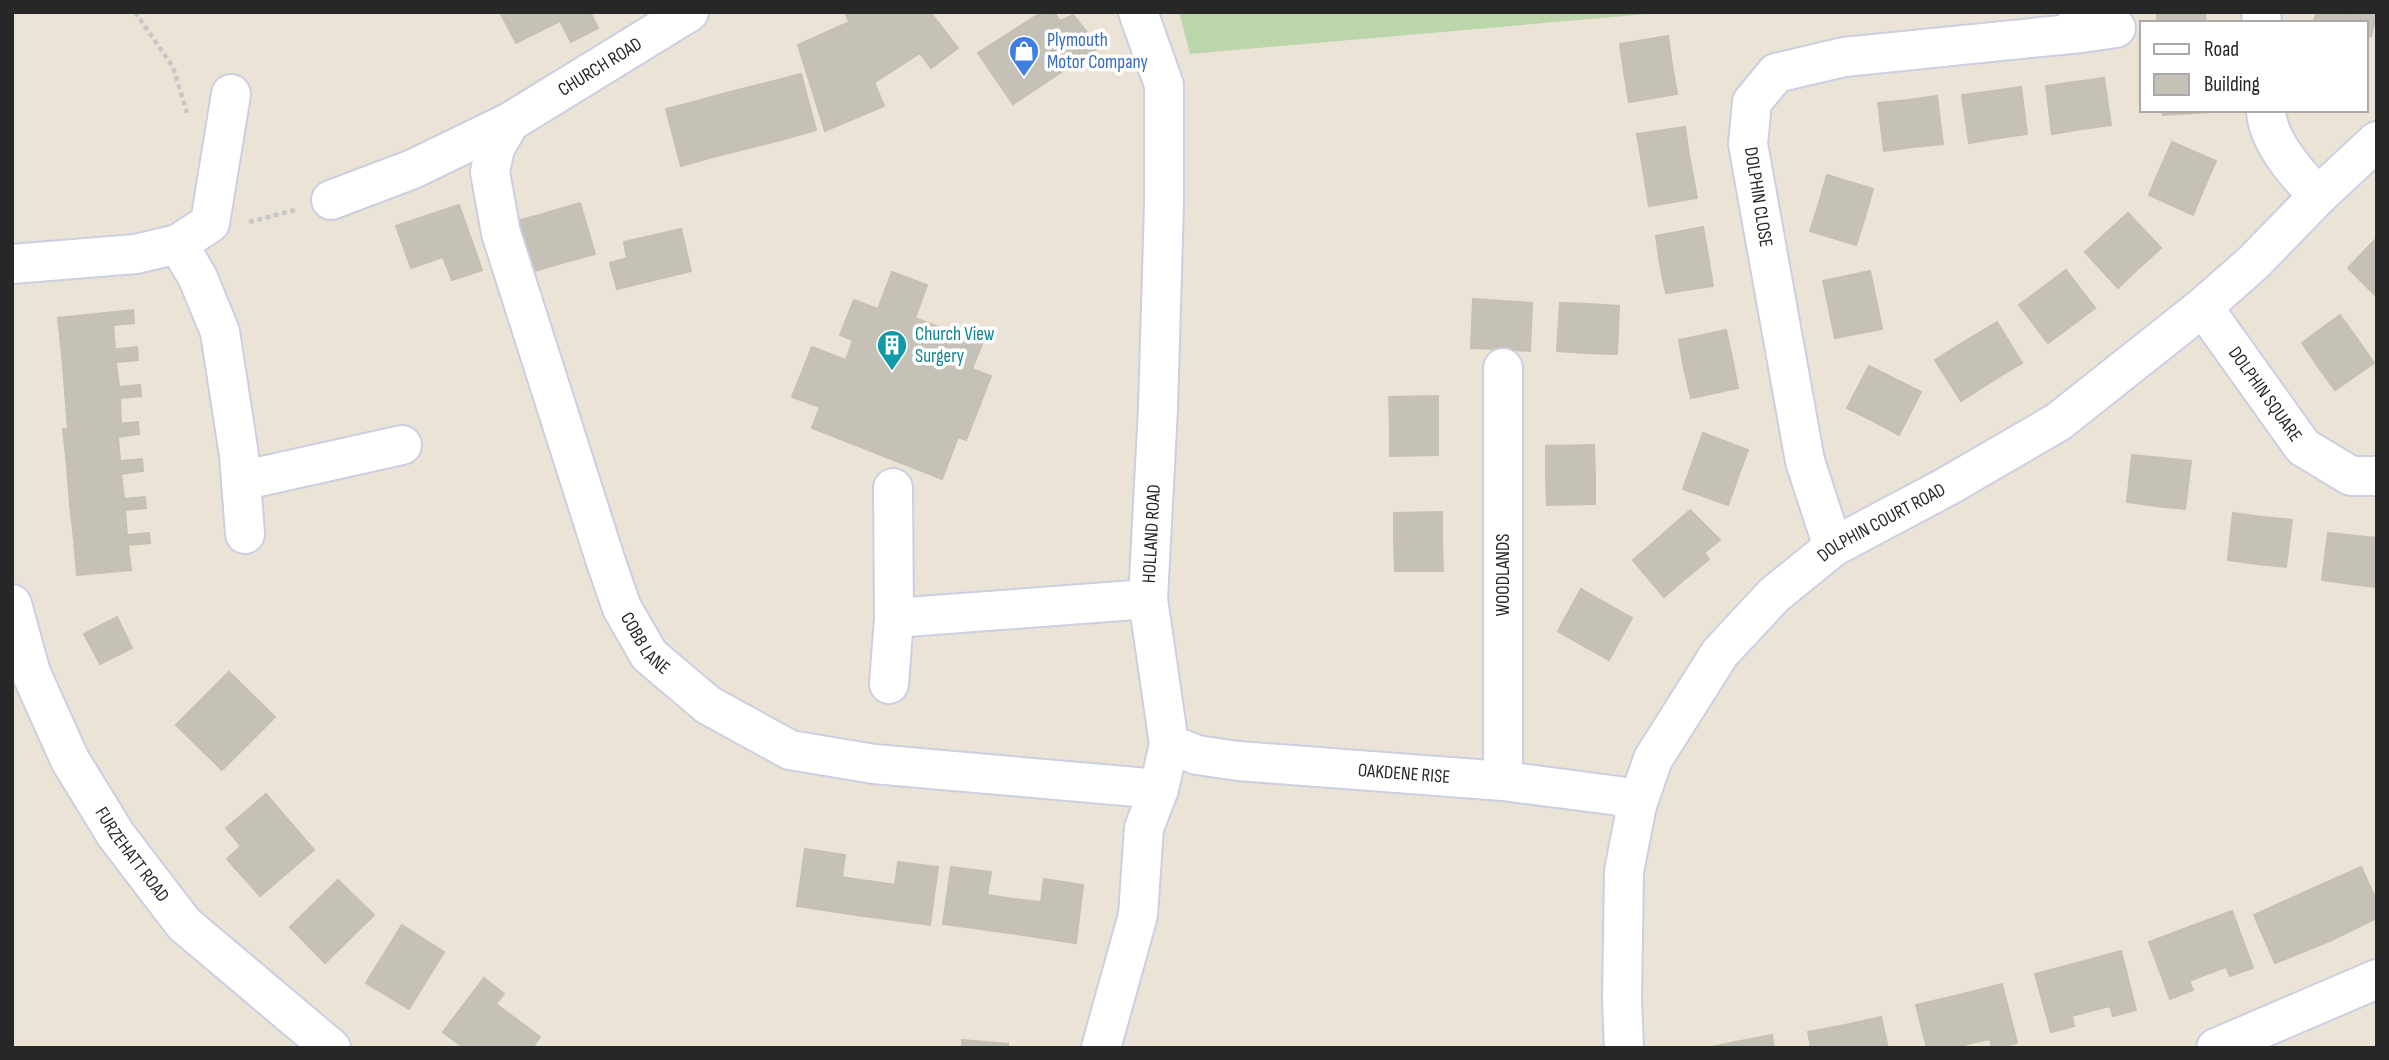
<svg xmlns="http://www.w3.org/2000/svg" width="2389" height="1060" viewBox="0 0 2389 1060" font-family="'Sofia Sans Condensed',sans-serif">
  <rect width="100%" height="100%" fill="#ebe4d6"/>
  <path fill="#bcd6ac" d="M1179,12h492l-481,42z"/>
  <path fill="#c6c1b7" stroke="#c6c0b0" stroke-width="2" d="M500,12h90l8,16 -27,14 -11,-21 -44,22z
    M845,12h85l28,36 -27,20 -11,-15 -45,29z
    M1042,12h12l6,9 13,-6 26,32 -86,57 -35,-51z
    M2157,12h48l1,11h-49z
    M2317,12h30l-3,11h-20l-10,-3z
    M2347,12h30l-6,24 -5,-1v-12h-22z
    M849,22l35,84 -33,14 -31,-85z
    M820,35l31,85 -26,11 -27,-86z
    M1668,36l4,29 -48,7 -4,-28z
    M1672,65l5,29 -48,8 -5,-30z
    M801,74l15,56 -39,11 -15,-57z
    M2104,78l7,47 -29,4 -7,-47z
    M2075,82l7,47 -30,5 -6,-48z
    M762,84l15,57 -36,9 -15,-57z
    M2021,87l6,47 -28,4 -7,-47z
    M1992,91l7,47 -30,5 -7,-48z
    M726,93l15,57 -32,8 -15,-56z
    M1937,96l6,48 -29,3 -6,-47z
    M1908,100l6,47 -30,4 -6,-48z
    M694,102l15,56 -28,8 -15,-57z
    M2163,110h48v2l-48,3z
    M1685,127l4,28 -47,8 -5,-29z
    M2172,142l44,19 -12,27 -44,-19z
    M1689,155l8,43 -48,8 -7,-43z
    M2160,169l44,19 -11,27 -44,-20z
    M1827,175l46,14 -8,28 -46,-14z
    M580,203l15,51 -37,10 -15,-50z
    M1819,203l46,14 -9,28 -46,-14z
    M459,205l23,65 -30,10 -9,-23 -32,11 -15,-42z
    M2128,213l33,35 -22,20 -33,-35z
    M543,214l15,50 -30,9 -15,-51z
    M1703,227l5,29 -48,8 -4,-28z
    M681,229l10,42 -74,18 -7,-26 17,-5 -3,-16z
    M2106,233l33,35 -21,20 -33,-36z
    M2377,238v18l-9,-9z
    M2368,247l9,9v41l-29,-29z
    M1708,256l5,30 -47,7 -6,-29z
    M2066,270l29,38 -24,18 -29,-38z
    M1870,271l6,28 -47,10 -6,-28z
    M892,272l35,13 -12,33 67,26 -10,25 19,7 -25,64 -8,-3 -16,42 -130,-51 8,-21 -28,-10 20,-50 34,13 7,-20 -13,-5 14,-35 24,9z
    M2042,288l29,38 -23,17 -29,-38z
    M1473,299l30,2 -3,48 -29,-1z
    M1876,299l6,30 -47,9 -6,-29z
    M1503,301l29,2 -2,48 -30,-2z
    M1560,303l29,1 -2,49 -30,-2z
    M1589,304l30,2 -2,48 -30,-1z
    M133,310l1,13 -21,2 2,25 -53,5 -4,-37z
    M2340,315l18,25 -39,28 -17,-25z
    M1997,322l25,41 -25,15 -25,-41z
    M1726,330l6,28 -48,11 -5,-29z
    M1972,337l25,41 -36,23 -26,-41z
    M2358,340l16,23 -39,27 -16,-22z
    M137,347l1,13 -22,2 3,25 -54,5 -3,-37z
    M1732,358l6,30 -47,10 -7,-29z
    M1869,366l26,13 -22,42 -26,-13z
    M1895,379l26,13 -22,43 -26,-14z
    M140,385l1,11 -21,2 1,26 -53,4 -3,-36z
    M1438,396v31h-48l-1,-30z
    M138,422l1,12 -21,3 2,24 -53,5 -4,-37z
    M1390,427h48v28l-48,1z
    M1703,433l45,17 -10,27 -45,-16z
    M1594,445l1,30 -49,1v-30z
    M2132,455l30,3 -5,48 -30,-4z
    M2162,458l29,3 -6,48 -28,-3z
    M142,459l1,12 -22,3 3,25 -54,5 -3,-38z
    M1693,461l45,16 -10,28 -45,-16z
    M1595,475v29l-48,1 -1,-29z
    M145,497l1,11 -21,2 2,25 -53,5 -4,-36z
    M1690,510l30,30 -16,13 5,6 -23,19 -31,-37z
    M1442,512v30h-48v-29z
    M2233,513l30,4 -5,47 -30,-4z
    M2263,517l29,3 -6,47 -28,-3z
    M149,533l1,10 -22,2 3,25 -54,5 -3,-35z
    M2328,533l29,3 -5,48 -30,-4z
    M2357,536l20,2v49l-25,-3z
    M1655,541l31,37 -22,19 -31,-37z
    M1394,542h48l1,29h-48z
    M1581,589l26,15 -23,42 -26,-15z
    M1607,604l25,14 -23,42 -25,-14z
    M117,617l15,31 -32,16 -16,-30z
    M229,672l46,45 -53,53 -46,-45z
    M266,794l48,56 -54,46 -33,-37 14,-13 -15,-18z
    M805,849l40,6 -3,22 26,4 -5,35 -66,-10z
    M898,862l40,5 -8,58 -67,-9 5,-35 27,4z
    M951,867l40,5 -4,23 27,4 -4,34 -67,-9z
    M2361,867l16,35v16l-47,23 -23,-50z
    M1044,879l39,6 -7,58 -66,-10 4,-34 27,3z
    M338,880l36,35 -49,48 -35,-36z
    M2307,891l23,50 -55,22 -21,-48z
    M2232,911l21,57 -23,8 -4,-9 -19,7 -18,-47z
    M402,925l42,27 -35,57 -43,-26z
    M2189,927l18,47 -18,7 4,9 -23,9 -21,-57z
    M2121,951l15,59 -23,6 -3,-10 -20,5 -13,-48z
    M2077,963l13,48 -18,5 2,10 -23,6 -16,-58z
    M484,978l20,16 -8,10 44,33 -8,11h-68l-21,-16z
    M2002,984l15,59 -22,5h-3l-2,-9 -19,4 -12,-48z
    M1959,995l12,48 -17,5h-27l-11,-43z
    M1881,1017l7,31h-39l-4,-23z
    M1845,1025l4,23h-38l-3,-16z
    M1772,1035l2,13h-38l-1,-6z
    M962,1040l46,4v4h-46z
    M1735,1042l1,6h-29z"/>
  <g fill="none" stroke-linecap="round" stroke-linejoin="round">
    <g stroke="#cccee2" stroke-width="42">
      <g id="minor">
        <path d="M2261,12l1,11"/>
        <path d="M2081,33l35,-5"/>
        <path d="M2266,110c1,31 31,64 52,86"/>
        <path id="s1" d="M510,122l-15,26 -5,24 11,61 105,329 16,46 27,47 59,50 82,45 84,14 285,25"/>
        <path id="s2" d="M331,200l82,-31 97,-47 179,-110"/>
        <path d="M178,244l32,-21 21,-129"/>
        <path d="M12,264l124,-10 42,-10 20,34 22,54 19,123 6,79"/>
        <path id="s3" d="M2203,307l100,140 48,29h26"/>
        <path d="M1503,368v413"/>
        <path d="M241,481l161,-36"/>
        <path d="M893,488l1,130 254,-19"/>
        <path d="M1833,547l-28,-86 -57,-317 4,-42 24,-29 68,-16 237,-24 -3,-21"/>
        <path id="s4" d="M12,604l19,69 39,87 46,75 68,89 147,124"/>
        <path d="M889,684l5,-66"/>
        <path id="s5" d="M1169,744l28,11 41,6 265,20 116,15 18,9"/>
        <path id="s6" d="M1101,1048l37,-133 6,-87 15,-39 10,-45 -21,-145 10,-191 6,-204v-119l-26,-73"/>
        <path id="s7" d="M1624,1048l-2,-48 2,-129 13,-66 16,-46 67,-106 54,-58 59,-48 113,-60 112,-65 145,-115 51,-45 64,-66 59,-55"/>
        <path d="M2216,1048l161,-69"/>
      </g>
    </g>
    <path stroke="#c7c7c7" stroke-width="4.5" stroke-dasharray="5 3.5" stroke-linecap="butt" d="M135,12l38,55 14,46
      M249,222l46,-12"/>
    <use href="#minor" stroke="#fff" stroke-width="38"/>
  </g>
  <defs>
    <g id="shop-pin" transform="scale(1.575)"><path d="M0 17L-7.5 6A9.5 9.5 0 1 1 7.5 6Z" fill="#3f7fe0" stroke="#fff"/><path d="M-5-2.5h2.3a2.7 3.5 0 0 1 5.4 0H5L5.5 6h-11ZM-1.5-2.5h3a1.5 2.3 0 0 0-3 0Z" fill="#fff"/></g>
    <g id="building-pin" transform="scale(1.575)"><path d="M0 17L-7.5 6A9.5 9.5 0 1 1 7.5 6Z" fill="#0f9aa8" stroke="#fff"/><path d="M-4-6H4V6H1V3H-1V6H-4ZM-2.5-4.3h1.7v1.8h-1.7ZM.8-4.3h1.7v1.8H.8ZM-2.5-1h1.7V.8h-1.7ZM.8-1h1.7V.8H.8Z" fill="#fff"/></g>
  </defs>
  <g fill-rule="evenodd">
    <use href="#shop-pin" x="1024" y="51"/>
    <use href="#building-pin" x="892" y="345"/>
  </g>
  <g text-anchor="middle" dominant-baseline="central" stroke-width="7" stroke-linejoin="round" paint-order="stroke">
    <g font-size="19" fill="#366cbe" stroke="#fff" text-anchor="start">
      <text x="1047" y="40">Plymouth<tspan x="1047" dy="22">Motor Company</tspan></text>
    </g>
    <g font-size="19" fill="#272727" stroke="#fff">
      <text stroke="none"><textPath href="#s2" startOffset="301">CHURCH ROAD</textPath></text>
      <text transform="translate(1758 197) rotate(81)">DOLPHIN CLOSE</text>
      <text stroke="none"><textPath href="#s3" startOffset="107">DOLPHIN SQUARE</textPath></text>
      <text stroke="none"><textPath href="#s7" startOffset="628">DOLPHIN COURT ROAD</textPath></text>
      <text stroke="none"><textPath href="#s6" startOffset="525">HOLLAND ROAD</textPath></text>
      <text transform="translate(1503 575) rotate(-90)">WOODLANDS</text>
      <text stroke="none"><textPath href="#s1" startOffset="553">COBB LANE</textPath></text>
      <text stroke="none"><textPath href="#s5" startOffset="238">OAKDENE RISE</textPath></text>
      <text stroke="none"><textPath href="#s4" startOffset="280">FURZEHATT ROAD</textPath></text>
    </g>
    <g font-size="19" fill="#0d838f" stroke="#fff" text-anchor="start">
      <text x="915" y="334">Church View<tspan x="915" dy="22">Surgery</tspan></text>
    </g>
  </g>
  <rect width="2389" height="1060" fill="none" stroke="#272727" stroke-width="28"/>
  <rect x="2140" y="21" width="228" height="91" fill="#ffffff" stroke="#a9a9a9" stroke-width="2"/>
  <rect x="2154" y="44" width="35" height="10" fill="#ffffff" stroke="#a9a9a9" stroke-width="2"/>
  <text x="2204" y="56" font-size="21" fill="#272727">Road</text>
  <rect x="2154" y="74" width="35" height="21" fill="#c6c1b7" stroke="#a9a9a9" stroke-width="2"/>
  <text x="2204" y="91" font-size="21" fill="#272727">Building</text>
</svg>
